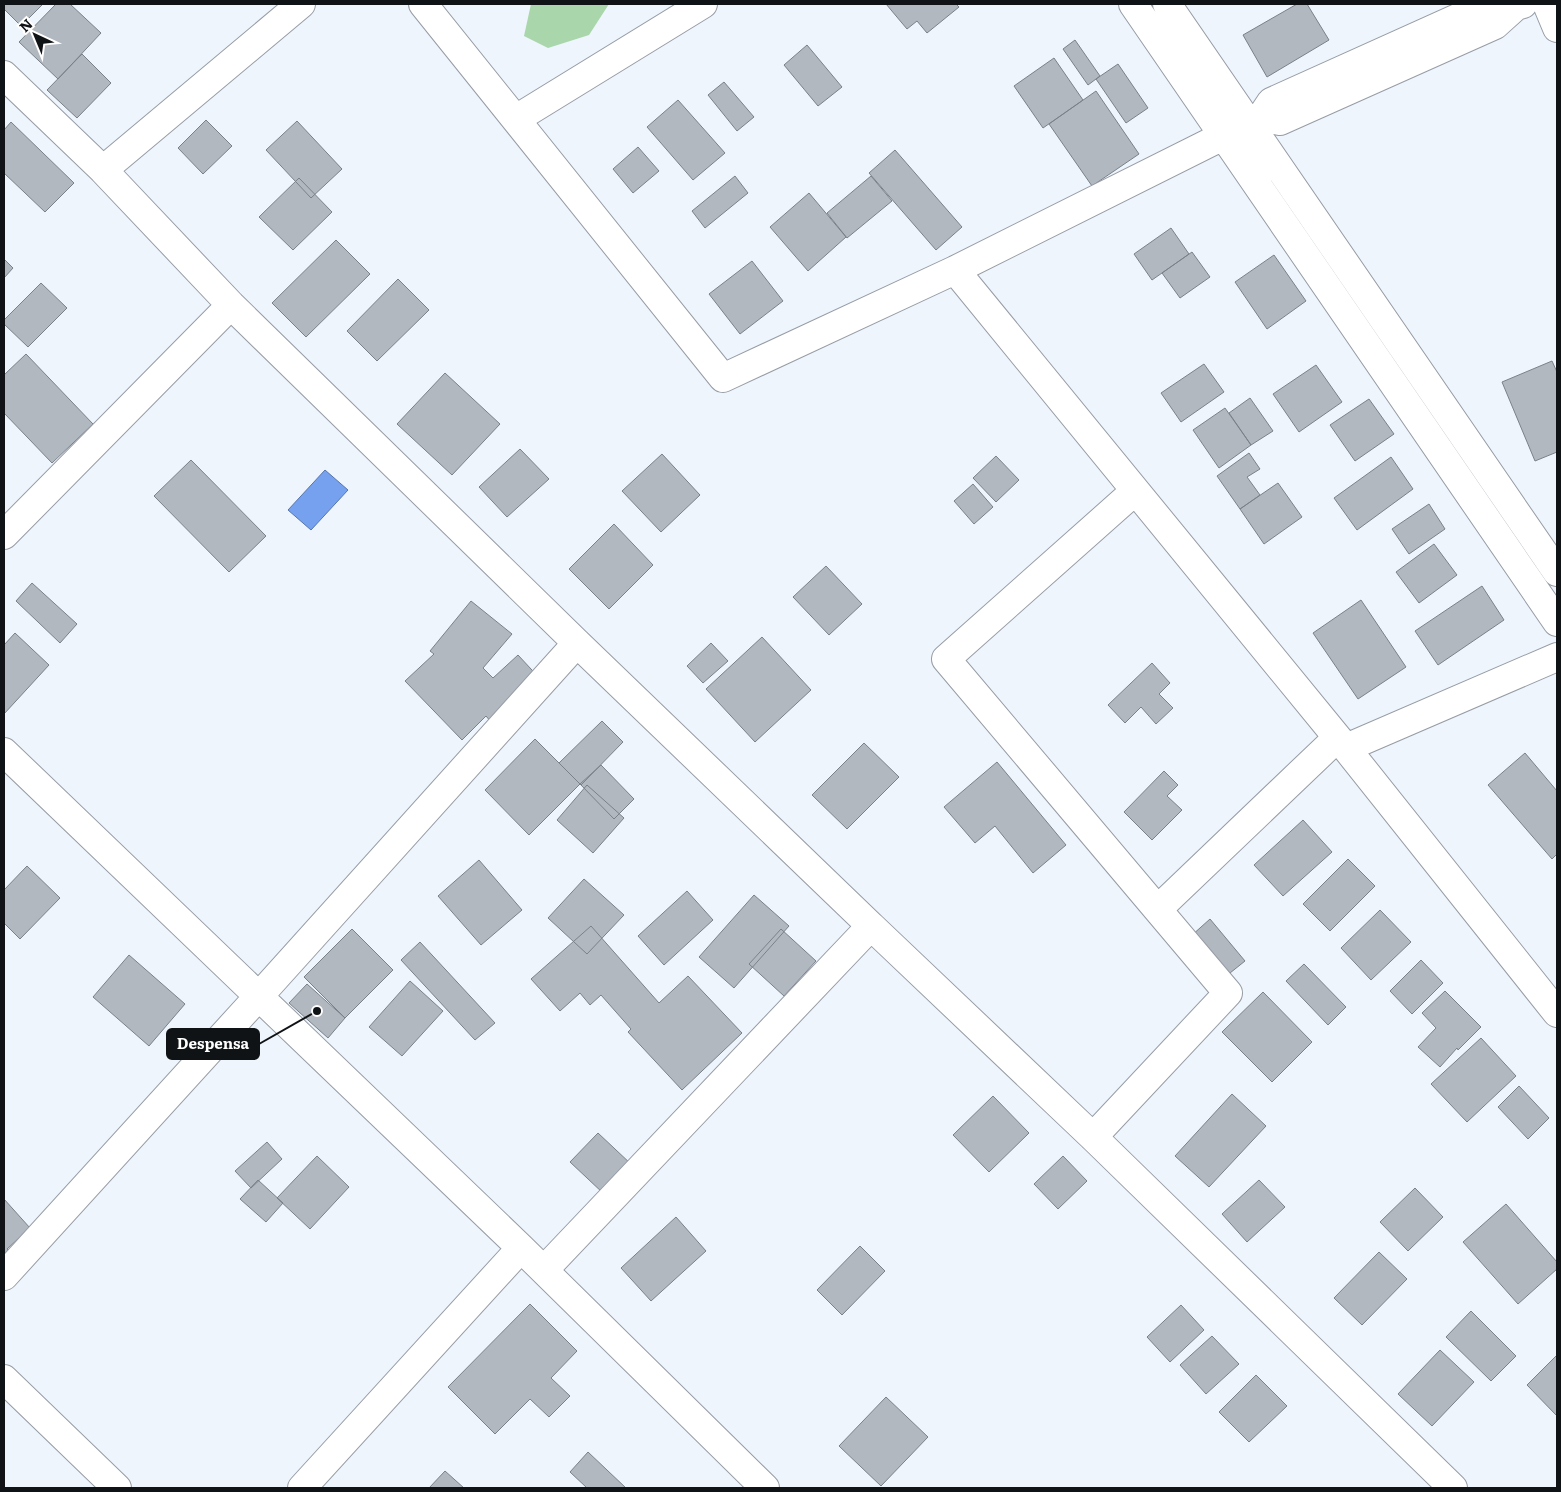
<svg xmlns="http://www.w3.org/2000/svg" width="1561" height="1492" viewBox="0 0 1561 1492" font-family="Literata,serif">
  <rect width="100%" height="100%" fill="#eef5fd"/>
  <path fill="#a9d6aa" d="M531,4h78l-20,31 -41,13 -24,-12z"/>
  <path fill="#75a1ef" stroke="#5776ae" d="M325,470l23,20 -37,40 -23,-20z"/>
  <path fill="#b2b8c0" stroke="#7b8188" d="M4,4h39l-22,22 -17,-17z
    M56,4h14l31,29 -43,46 -39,-37z
    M886,4h70l3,3 -32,26 -10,-12 -10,8z
    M1297,4h10l22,36 -62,37 -24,-42z
    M1075,40l25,36 -12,9 -25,-36z
    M807,45l35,42 -24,19 -34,-41z
    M82,54l29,29 -34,35 -30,-28z
    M1054,58l29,42 -40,28 -29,-42z
    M1118,64l30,44 -22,15 -30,-44z
    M724,82l30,35 -17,14 -29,-36z
    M1096,91l43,63 -47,32 -43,-62z
    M678,100l47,53 -32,27 -46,-53z
    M206,120l26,26 -29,28 -25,-26z
    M297,121l45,48 -31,29 -45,-48z
    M11,122l63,61 -29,29 -41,-39v-43z
    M638,147l21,24 -26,22 -20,-24z
    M895,150l67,77 -26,23 -67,-77z
    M735,176l13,17 -43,35 -13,-17z
    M871,176l21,25 -45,37 -20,-25z
    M299,178l33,34 -39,38 -34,-33z
    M809,193l37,44 -38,34 -38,-44z
    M1171,228l18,26 -37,26 -18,-26z
    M336,240l34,34 -64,63 -34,-34z
    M1192,252l18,25 -30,21 -18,-25z
    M1274,255l32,46 -39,28 -32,-47z
    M4,259l9,9 -9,10z
    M752,261l31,40 -43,33 -31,-40z
    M398,279l31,31 -52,51 -30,-30z
    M41,283l26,25 -39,39 -24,-23v-4z
    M26,354l67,70 -41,39 -48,-50v-38z
    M1552,361l5,11v80l-22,9 -33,-79z
    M1204,364l20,28 -43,30 -20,-29z
    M1316,365l26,37 -43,30 -26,-38z
    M445,373l55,51 -48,51 -55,-51z
    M1250,398l23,33 -22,14 -22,-32z
    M1369,399l25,35 -39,27 -25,-36z
    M1225,408l26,37 -32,23 -26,-38z
    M520,449l29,30 -42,38 -28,-30z
    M1249,453l11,16 -13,8 13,18 -20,14 -23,-33z
    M662,454l38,41 -39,37 -39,-41z
    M996,456l23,24 -23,22 -23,-24z
    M1391,457l22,32 -56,41 -23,-32z
    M191,460l75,76 -37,36 -75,-76z
    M1278,483l24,34 -38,27 -24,-35z
    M973,484l20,23 -19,17 -20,-23z
    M1429,504l16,25 -36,25 -17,-25z
    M614,524l39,41 -44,44 -40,-40z
    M1434,544l23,31 -38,28 -23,-31z
    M826,566l36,38 -33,31 -36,-38z
    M32,583l45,41 -17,19 -44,-42z
    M1482,586l22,34 -66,45 -23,-34z
    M1361,600l45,67 -48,32 -45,-66z
    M471,601l41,33 -29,34 10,10 25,-23 26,28 -48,45 -10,-12 -24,24 -57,-59 29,-27 -4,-3z
    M15,633l34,32 -45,49v-69z
    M762,637l49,53 -56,52 -49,-53z
    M711,643l17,18 -25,22 -16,-17z
    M1152,663l18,20 -11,11 14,14 -17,16 -15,-17 -16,16 -17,-18z
    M602,721l21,21 -42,43 -22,-22z
    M535,739l45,45 -51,51 -44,-45z
    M864,743l35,34 -52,52 -35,-34z
    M1525,753l32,38v63l-5,5 -64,-74z
    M997,762l69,83 -33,28 -38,-47 -20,17 -31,-36z
    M601,765l33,34 -20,20 -34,-35z
    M1164,771l14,14 -11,11 15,14 -30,30 -28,-28z
    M587,785l37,33 -31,35 -36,-33z
    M1303,820l29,32 -49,44 -29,-31z
    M1348,859l27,27 -45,45 -27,-27z
    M479,860l43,50 -41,35 -43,-49z
    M27,866l33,32 -40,41 -16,-16v-33z
    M584,879l40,36 -37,39 -39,-36z
    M687,891l26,29 -49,45 -26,-29z
    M754,895l35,31 -55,62 -35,-31z
    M1380,910l31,32 -40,38 -30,-32z
    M1210,919l35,42 -20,16 -34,-41z
    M591,926l68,77 29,-27 54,57 -60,57 -54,-58 3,-3 -30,-34 -11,10 -10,-12 -20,18 -29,-32z
    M352,929l41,41 -48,48 -41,-41z
    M781,929l35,32 -32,35 -35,-32z
    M420,942l75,81 -20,17 -74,-80z
    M129,955l56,49 -36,42 -56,-49z
    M1421,960l22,23 -31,31 -22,-23z
    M1304,964l42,43 -18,18 -42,-44z
    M410,981l33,30 -41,45 -33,-29z
    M307,984l38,34 -17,20 -39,-35z
    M1445,991l36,36 -23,23 -1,-2 -17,19 -22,-20 18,-19 -14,-15z
    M1263,992l49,50 -40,40 -50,-50z
    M1481,1038l35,38 -49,46 -36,-38z
    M1519,1086l30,32 -21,21 -30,-32z
    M1232,1094l34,32 -57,61 -34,-31z
    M993,1096l36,37 -40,39 -36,-37z
    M598,1133l34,32 -28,29 -34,-32z
    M267,1142l15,17 -31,29 -16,-17z
    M317,1156l32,31 -39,42 -33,-31z
    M1063,1156l24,25 -29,28 -24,-25z
    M258,1180l25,23 -17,19 -26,-23z
    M1259,1180l26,27 -38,35 -25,-28z
    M1415,1188l28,29 -35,34 -28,-29z
    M4,1199l26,29 -23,21 4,3 -7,6z
    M1506,1204l51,58v7l-39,35 -55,-62z
    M676,1217l30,34 -55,50 -30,-33z
    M860,1246l25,25 -43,44 -25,-25z
    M1379,1252l28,27 -45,46 -28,-27z
    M530,1304l47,47 -26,27 19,18 -21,21 -19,-18 -35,35 -47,-47z
    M1181,1305l23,25 -34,32 -23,-25z
    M1471,1311l45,45 -25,25 -45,-44z
    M1212,1336l27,28 -33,30 -26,-29z
    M1440,1350l34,32 -42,44 -34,-32z
    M1557,1355v61l-30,-31z
    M1256,1375l31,31 -38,36 -30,-30z
    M886,1397l42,40 -47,49 -42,-40z
    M588,1452l38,36h-39l-17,-16z
    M445,1471l19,17h-35z"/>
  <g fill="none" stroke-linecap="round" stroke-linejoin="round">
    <g stroke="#979da5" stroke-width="30">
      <path id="minor" d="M423,4l300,374 232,-108 306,-153 10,-15 213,-96h32l7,-2
        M1133,4l424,618
        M1167,4l390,568
        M1547,4l10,24
        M4,75l99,95 128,135 346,338 294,283 -327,344
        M1261,117l19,4 215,-96 21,-19
        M516,119l187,-115
        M103,170l198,-166
        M955,270l391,478 211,265
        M4,535l227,-230
        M1346,748l211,-91
        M4,752l517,496 244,240
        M1158,909l179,-171
        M871,926l222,211 360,351
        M1093,1137l135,-144 -282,-334 189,-168
        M4,1276l255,-280 318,-353
        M4,1379l113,109
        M302,1488l219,-240"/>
    </g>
    <use href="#minor" stroke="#fff" stroke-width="28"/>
  </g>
  <path fill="none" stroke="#101315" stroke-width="2" d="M317 1011L259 1044"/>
  <circle fill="#101315" stroke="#fff" stroke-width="2" cx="317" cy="1011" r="5"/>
  <rect fill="#101315" stroke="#101315" stroke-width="2" x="167" y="1029" width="92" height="30" rx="5"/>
  <g font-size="15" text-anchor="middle" font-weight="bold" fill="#fff">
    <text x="213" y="1049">Despensa</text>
  </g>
  <rect width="1561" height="1492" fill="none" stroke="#101315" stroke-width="10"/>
  <g transform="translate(35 35) rotate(316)" stroke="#ffffff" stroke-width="4" paint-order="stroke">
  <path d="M0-4L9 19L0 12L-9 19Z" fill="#101315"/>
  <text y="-8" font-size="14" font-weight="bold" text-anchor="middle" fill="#101315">N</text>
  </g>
</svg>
